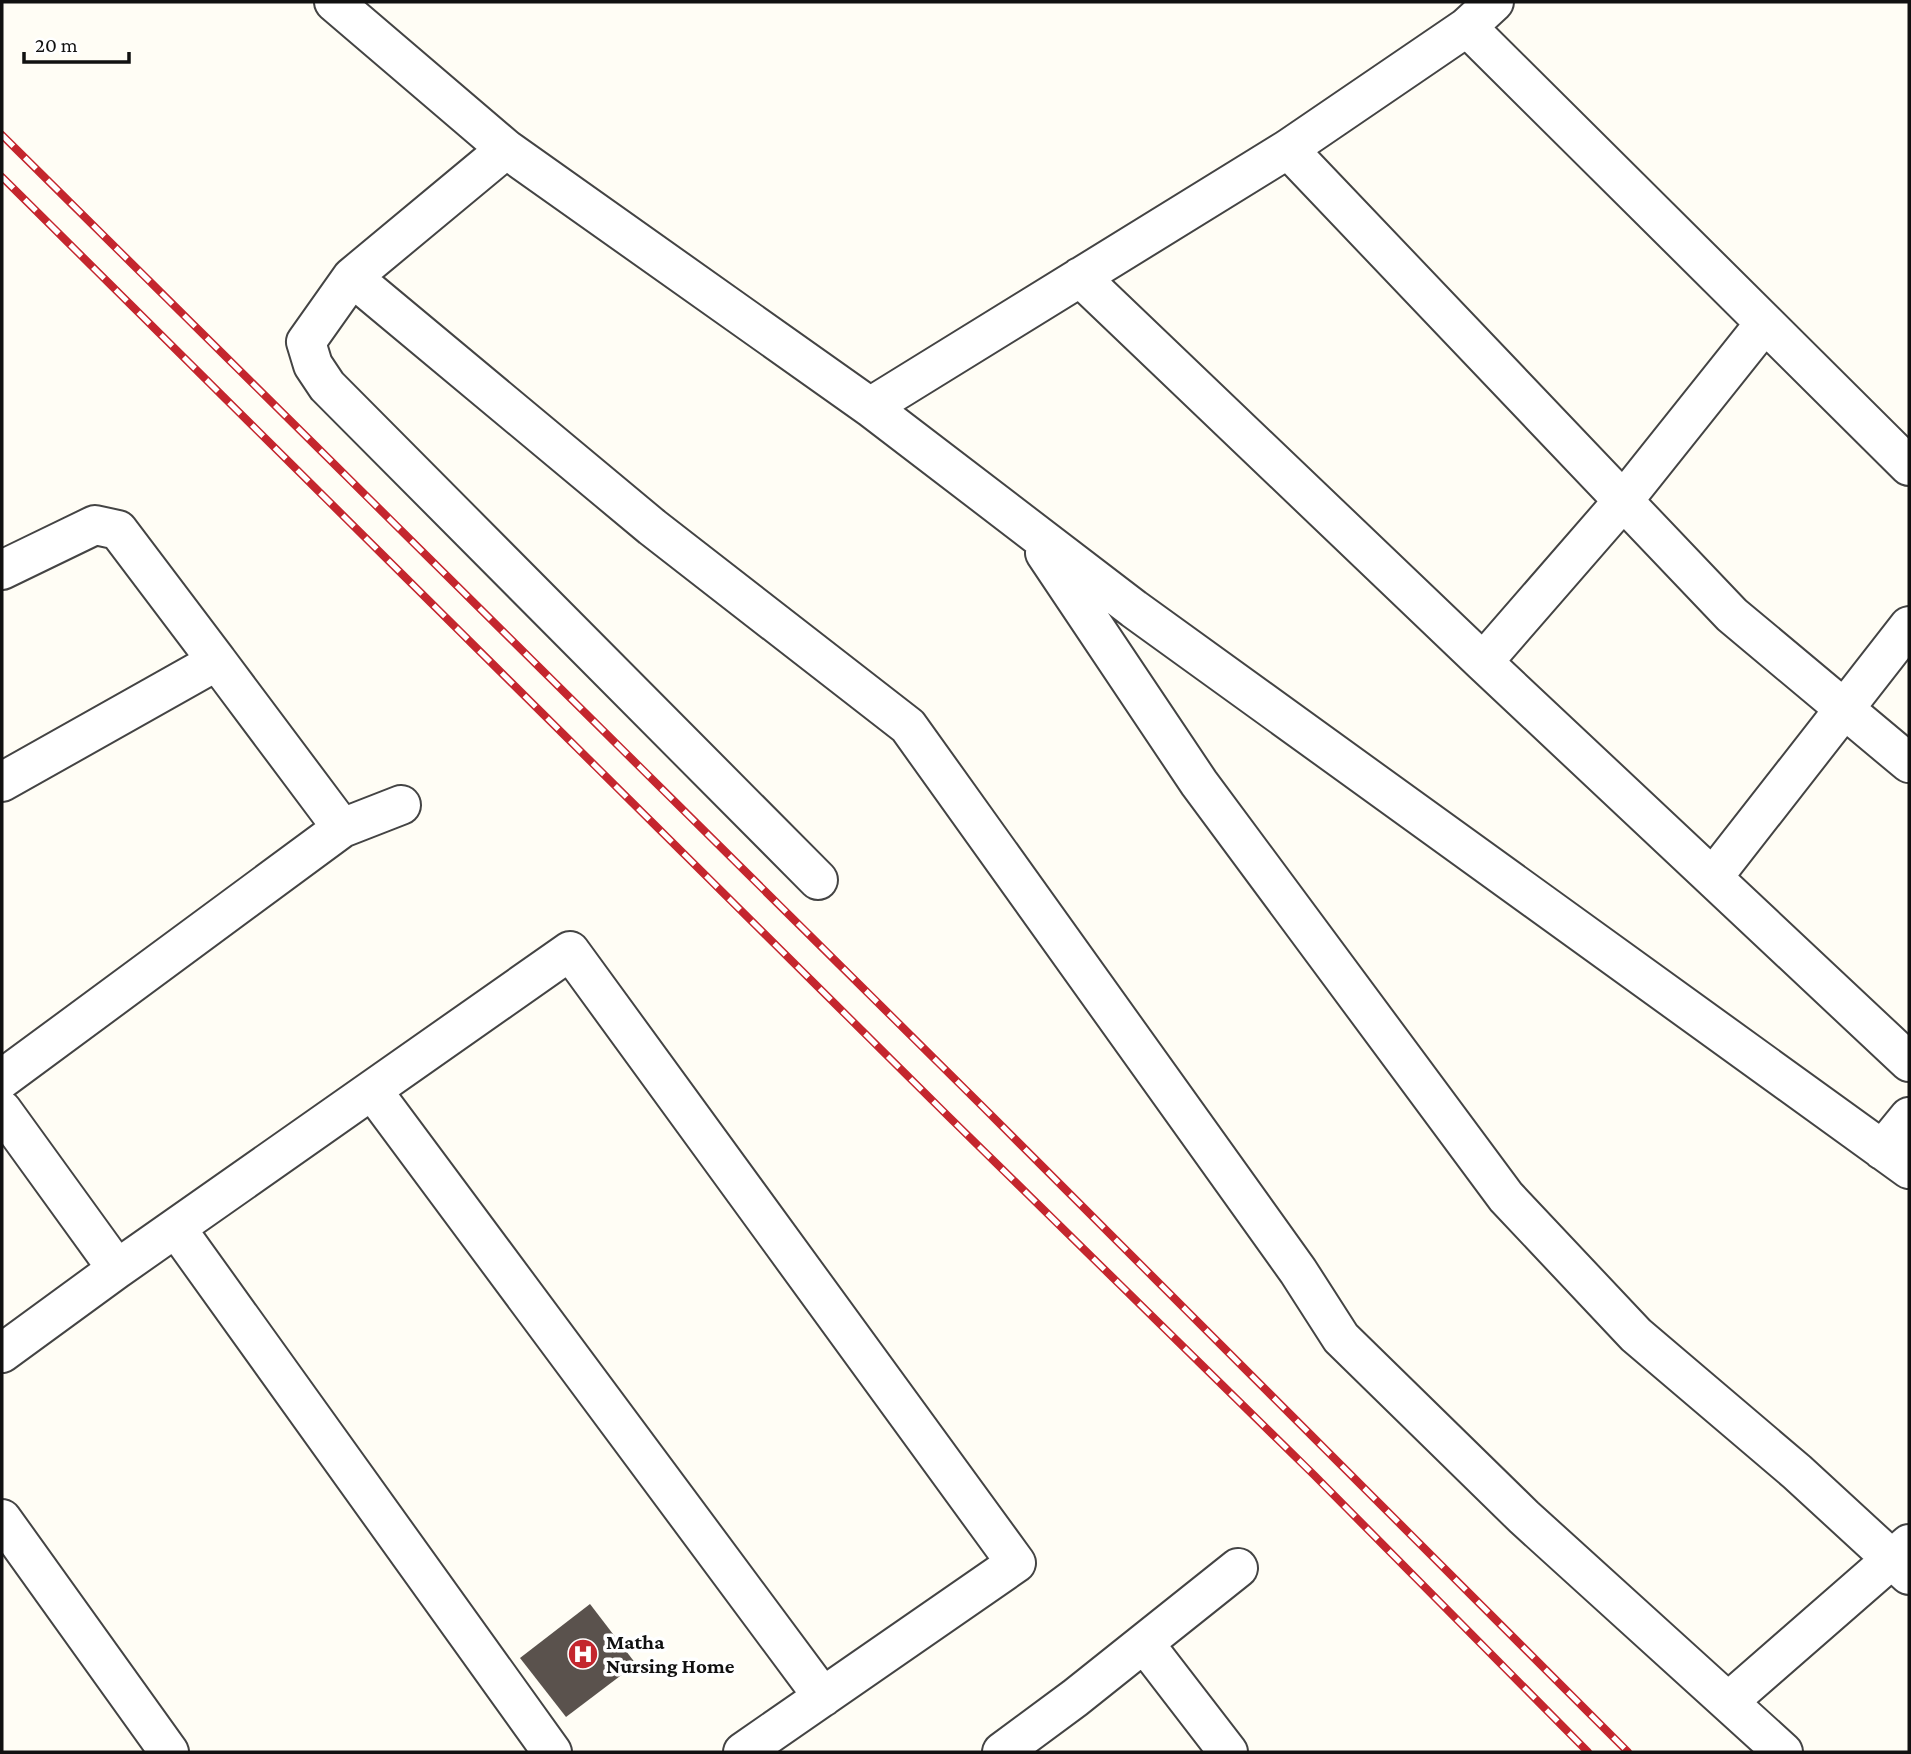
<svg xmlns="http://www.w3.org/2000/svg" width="1911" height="1754" viewBox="0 0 1911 1754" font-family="'Crimson Pro',serif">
  <rect width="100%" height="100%" fill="#fffdf5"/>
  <path fill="#5a524d" d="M590,1604l46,60 -70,53 -46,-59z"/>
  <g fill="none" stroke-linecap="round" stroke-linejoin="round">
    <g stroke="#444" stroke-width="42">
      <path id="minor" d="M334,2l172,147 364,258 264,202 775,560
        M1467,27l442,439
        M506,149l-154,128 300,250 256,199 390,545 43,67 183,179 259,235
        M1288,149l444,466 177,148
        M352,277l-46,65 7,23 14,21 491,494
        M1080,277l403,385 426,400
        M870,407l418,-258 179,-122 27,-25
        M1045,553l154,230 307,414 130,138 161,137 112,103
        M2,570l93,-45 23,5 99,131 -215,121
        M217,661l125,167 59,-23
        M1483,662l140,-161 142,-178
        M1713,877l196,-251
        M2,1079l340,-251
        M372,1090l451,607
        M2,1110l115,159 453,-318 446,612 -273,189
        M1882,1150l27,-33
        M176,1228l376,524
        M2,1353l115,-84
        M2,1519l167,233
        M1144,1643l84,109
        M1728,1702l181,-158
        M1002,1752l73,-54 163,-130"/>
    </g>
    <use href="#minor" stroke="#fff" stroke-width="38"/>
    <g stroke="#c4262e" stroke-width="8">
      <path id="rail" d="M2,135l978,969 648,648
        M2,177l947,940 365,358 274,277"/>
    </g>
    <use href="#rail" stroke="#fff" stroke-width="5" stroke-dasharray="16" stroke-linecap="butt"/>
  </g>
  <defs>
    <g id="hospital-disc" transform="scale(1.575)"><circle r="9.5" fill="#c4262e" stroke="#fff"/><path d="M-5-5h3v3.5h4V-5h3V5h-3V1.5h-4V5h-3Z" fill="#fff"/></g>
  </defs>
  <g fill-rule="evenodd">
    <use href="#hospital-disc" x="583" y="1654"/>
  </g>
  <g text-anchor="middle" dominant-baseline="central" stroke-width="7" stroke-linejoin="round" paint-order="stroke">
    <g font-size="21" font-weight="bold" fill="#111" stroke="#fff" text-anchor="start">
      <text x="606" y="1642">Matha<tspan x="606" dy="24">Nursing Home</tspan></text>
    </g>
  </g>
  <rect width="1911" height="1754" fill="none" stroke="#111111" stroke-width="7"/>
  <path d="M24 52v10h105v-10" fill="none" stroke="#111111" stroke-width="3.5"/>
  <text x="35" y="52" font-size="21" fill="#111111" stroke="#ffffff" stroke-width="5" paint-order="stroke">20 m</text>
</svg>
